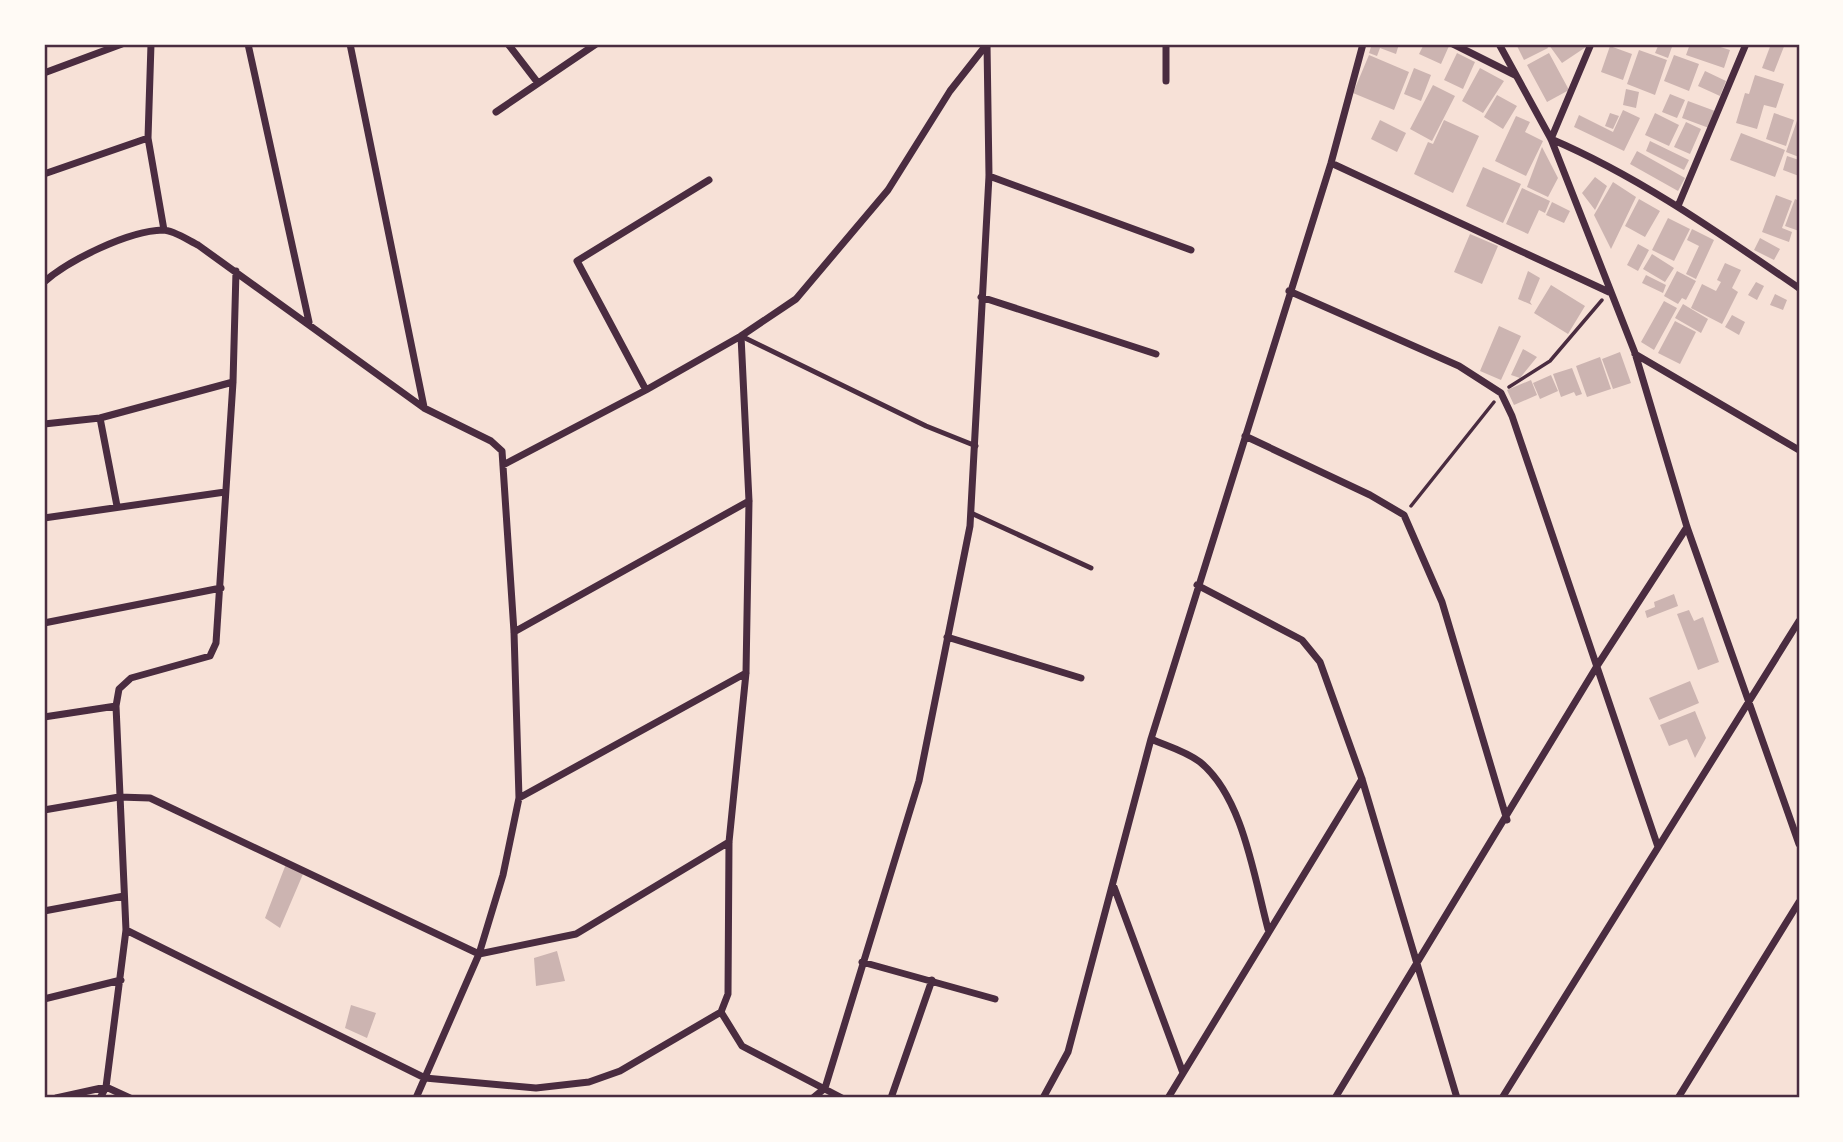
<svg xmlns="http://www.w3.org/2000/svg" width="1843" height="1142" viewBox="0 0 1843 1142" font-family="Lato,sans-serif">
  <rect width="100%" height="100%" fill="#f7e1d7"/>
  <path fill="#ccb4b1" d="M1372,44h27l-3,10 -16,-6 -3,8 -8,-3z
    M1424,44l25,2 -8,18 -22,-10z
    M1516,44h30l2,4 -24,12z
    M1584,44l2,3 -24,16 -13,-18z
    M1653,44h20l-5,14 -13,-5 3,-7z
    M1690,44h21l19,6 -6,18 -38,-13z
    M1771,44h14l-11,28 -12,-4z
    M1610,46l22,8 -9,26 -22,-8z
    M1639,50l28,10 -12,35 -28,-11z
    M1457,53l18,9 -12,27 -19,-9z
    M1549,53l20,37 -22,12 -20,-37z
    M1369,55l40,17 -15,38 -41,-17z
    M1674,55l25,9 -10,27 -25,-10z
    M1414,68l17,7 -10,26 -17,-7z
    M1480,68l24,13 -21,32 -21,-12z
    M1705,71l21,10 -6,15 -22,-10z
    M1755,75l29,9 -8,24 -12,-3 -7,24 -21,-6 9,-30 4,1z
    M1433,85l22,11 -23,45 -22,-12z
    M1626,89l13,3 -3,16 -13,-3z
    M1670,94l15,6 -8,18 -15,-6z
    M1497,95l20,11 -14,23 -19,-12z
    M1688,101l27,10 -6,17 -27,-10z
    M1623,110l17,8 -16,33 -50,-24 5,-12 34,17z
    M1610,113l9,3 -6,13 -8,-3z
    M1655,113l24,12 -10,21 -24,-11z
    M1774,113l20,7 -8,26 -20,-7z
    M1799,115v42l-13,-5z
    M1516,116l14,6 -5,10 18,9 -17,35 -31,-15z
    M1380,120l26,13 -9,19 -26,-13z
    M1444,120l35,16 -26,57 -39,-19 14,-32 5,2z
    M1686,122l15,7 -11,25 -16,-7z
    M1741,133l44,17 -10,27 -45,-17z
    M1650,141l39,19 -5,10 -38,-19z
    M1542,147l16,31 -10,19 -21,-10z
    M1637,151l48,27 -7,13 -48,-27z
    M1787,156l12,4v16l-16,-6z
    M1483,167l38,17 -18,39 -37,-17z
    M1595,177l12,9 -12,24 -13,-17z
    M1613,182l23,15 -25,52 -17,-34z
    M1522,188l28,13 -5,12 -6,-3 -11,24 -22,-10z
    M1776,195l16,6 -10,27 10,4 -3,10 -27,-10z
    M1639,199l21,12 -15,26 -20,-11z
    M1795,199l4,2v30l-14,-5z
    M1552,202l18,9 -6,12 -18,-8z
    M1668,218l22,11 -16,32 -22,-11z
    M1692,229l22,11 -18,39 -10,-5 13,-28 -12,-6z
    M1470,234l28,12 -16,38 -28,-12z
    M1760,238l20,11 -6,11 -20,-10z
    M1638,244l11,6 -11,21 -11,-6z
    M1652,254l22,14 -9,14 -22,-13z
    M1725,263l16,7 -9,18 6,4 -16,32 -31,-16 11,-24 14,7 5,-9 -4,-2z
    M1528,271l12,7 -10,24 2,3 -14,-6z
    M1677,271l19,10 -10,19 -4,-2 -4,6 -14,-8z
    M1646,275l20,10 -3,8 -21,-10z
    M1756,282l8,4 -7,14 -9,-5z
    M1551,285l34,21 -17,28 -34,-21z
    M1775,294l12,6 -4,10 -13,-5z
    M1664,301l13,7 -23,42 -13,-8z
    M1683,304l25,15 -7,14 -26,-15z
    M1732,315l13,7 -6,13 -14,-8z
    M1675,321l21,11 -16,32 -22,-11z
    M1499,326l22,10 -20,44 -21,-9z
    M1523,349l14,8 -17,21 -9,-3z
    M1620,352l11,31 -18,6 -11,-30z
    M1600,357l11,32 -24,8 -11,-31z
    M1572,368l10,26 -6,2 -2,-4 -13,5 -8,-23z
    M1551,375l7,16 -18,8 -7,-16z
    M1531,380l6,15 -23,10 -7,-15z
    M1674,594l4,12 -31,12 -2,-7 10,-4 -1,-5z
    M1689,610l5,11 9,-4 16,45 -21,8 -21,-56z
    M1690,681l9,22 -40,17 -10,-22z
    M1695,711l11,27 -11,20 -8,-19 -18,7 -9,-21z
    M286,864l17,10 -23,54 -15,-10z
    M557,951l8,30 -29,5 -2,-28z
    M351,1005l25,8 -9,25 -22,-10z"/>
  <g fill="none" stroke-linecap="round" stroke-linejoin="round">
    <path stroke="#4a2c40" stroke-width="3.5" d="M1509,387l41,-26 52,-61
      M1411,506l83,-104"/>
    <path stroke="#4a2c40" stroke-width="5" d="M741,336l185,90 50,20
      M971,513l120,55"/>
    <path stroke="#4a2c40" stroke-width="7" d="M151,44l-3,94 16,92
      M248,44l61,278
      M350,44l74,363
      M508,44l30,39
      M1166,44v37
      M1453,44l62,31
      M1499,44l52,95 84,214 52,174 112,317
      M1591,44l-40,95c89,38 169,95 248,149
      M44,73l78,-29
      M496,112l100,-68
      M1331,163l278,129
      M44,174l104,-36
      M989,176l202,74
      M1678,206l68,-162
      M44,282c25,-22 84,-51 119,-52 10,0 25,10 35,15l226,163 67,33 11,10 12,181 5,166 -16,77 -24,79 -63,144
      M1289,291l170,75 42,27 11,23 146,431
      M981,297l175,57
      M1635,354l164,96
      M646,390l-69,-129 132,-81
      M100,418l17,88
      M44,424l56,-6 133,-36
      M1245,436l125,59 34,20 38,87 65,218
      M503,465l143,-75 95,-54 55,-37 92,-109 62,-99 37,-47
      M44,518l181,-26
      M1197,585l105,55 18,22 42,117 95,319
      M44,623l177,-35
      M514,632l235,-131
      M947,637l134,41
      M44,717l72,-11
      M1151,739c16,7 35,12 49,23 43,35 54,115 68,167
      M519,798l227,-125
      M44,810l75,-13 31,1 329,156 97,-20 153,-92
      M1114,887l69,186
      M44,911l80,-15
      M126,930l299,148 111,10 53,-6 31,-11 101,-59 7,-18 1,-152 17,-169 3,-172 -8,-165
      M862,962l133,37
      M44,999l77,-19
      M721,1012l21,34 100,52
      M825,1088l94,-307 51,-255 19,-350 -2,-132
      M56,1098l50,-11 24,11
      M100,1098l6,-11 20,-157 -10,-224 3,-17 12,-11 79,-22 6,-13 17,-261 3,-111
      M813,1098l12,-10
      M891,1098l41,-118
      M1043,1098l25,-46 83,-313 180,-576 32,-119
      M1168,1098l194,-319
      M1335,1098l262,-432 90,-139
      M1502,1098l297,-477
      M1678,1098l121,-196"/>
  </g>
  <rect width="1843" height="1142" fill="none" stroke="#fffaf5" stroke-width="91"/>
  <rect x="46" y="46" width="1752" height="1050" fill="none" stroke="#4a2c40" stroke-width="2.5"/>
</svg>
